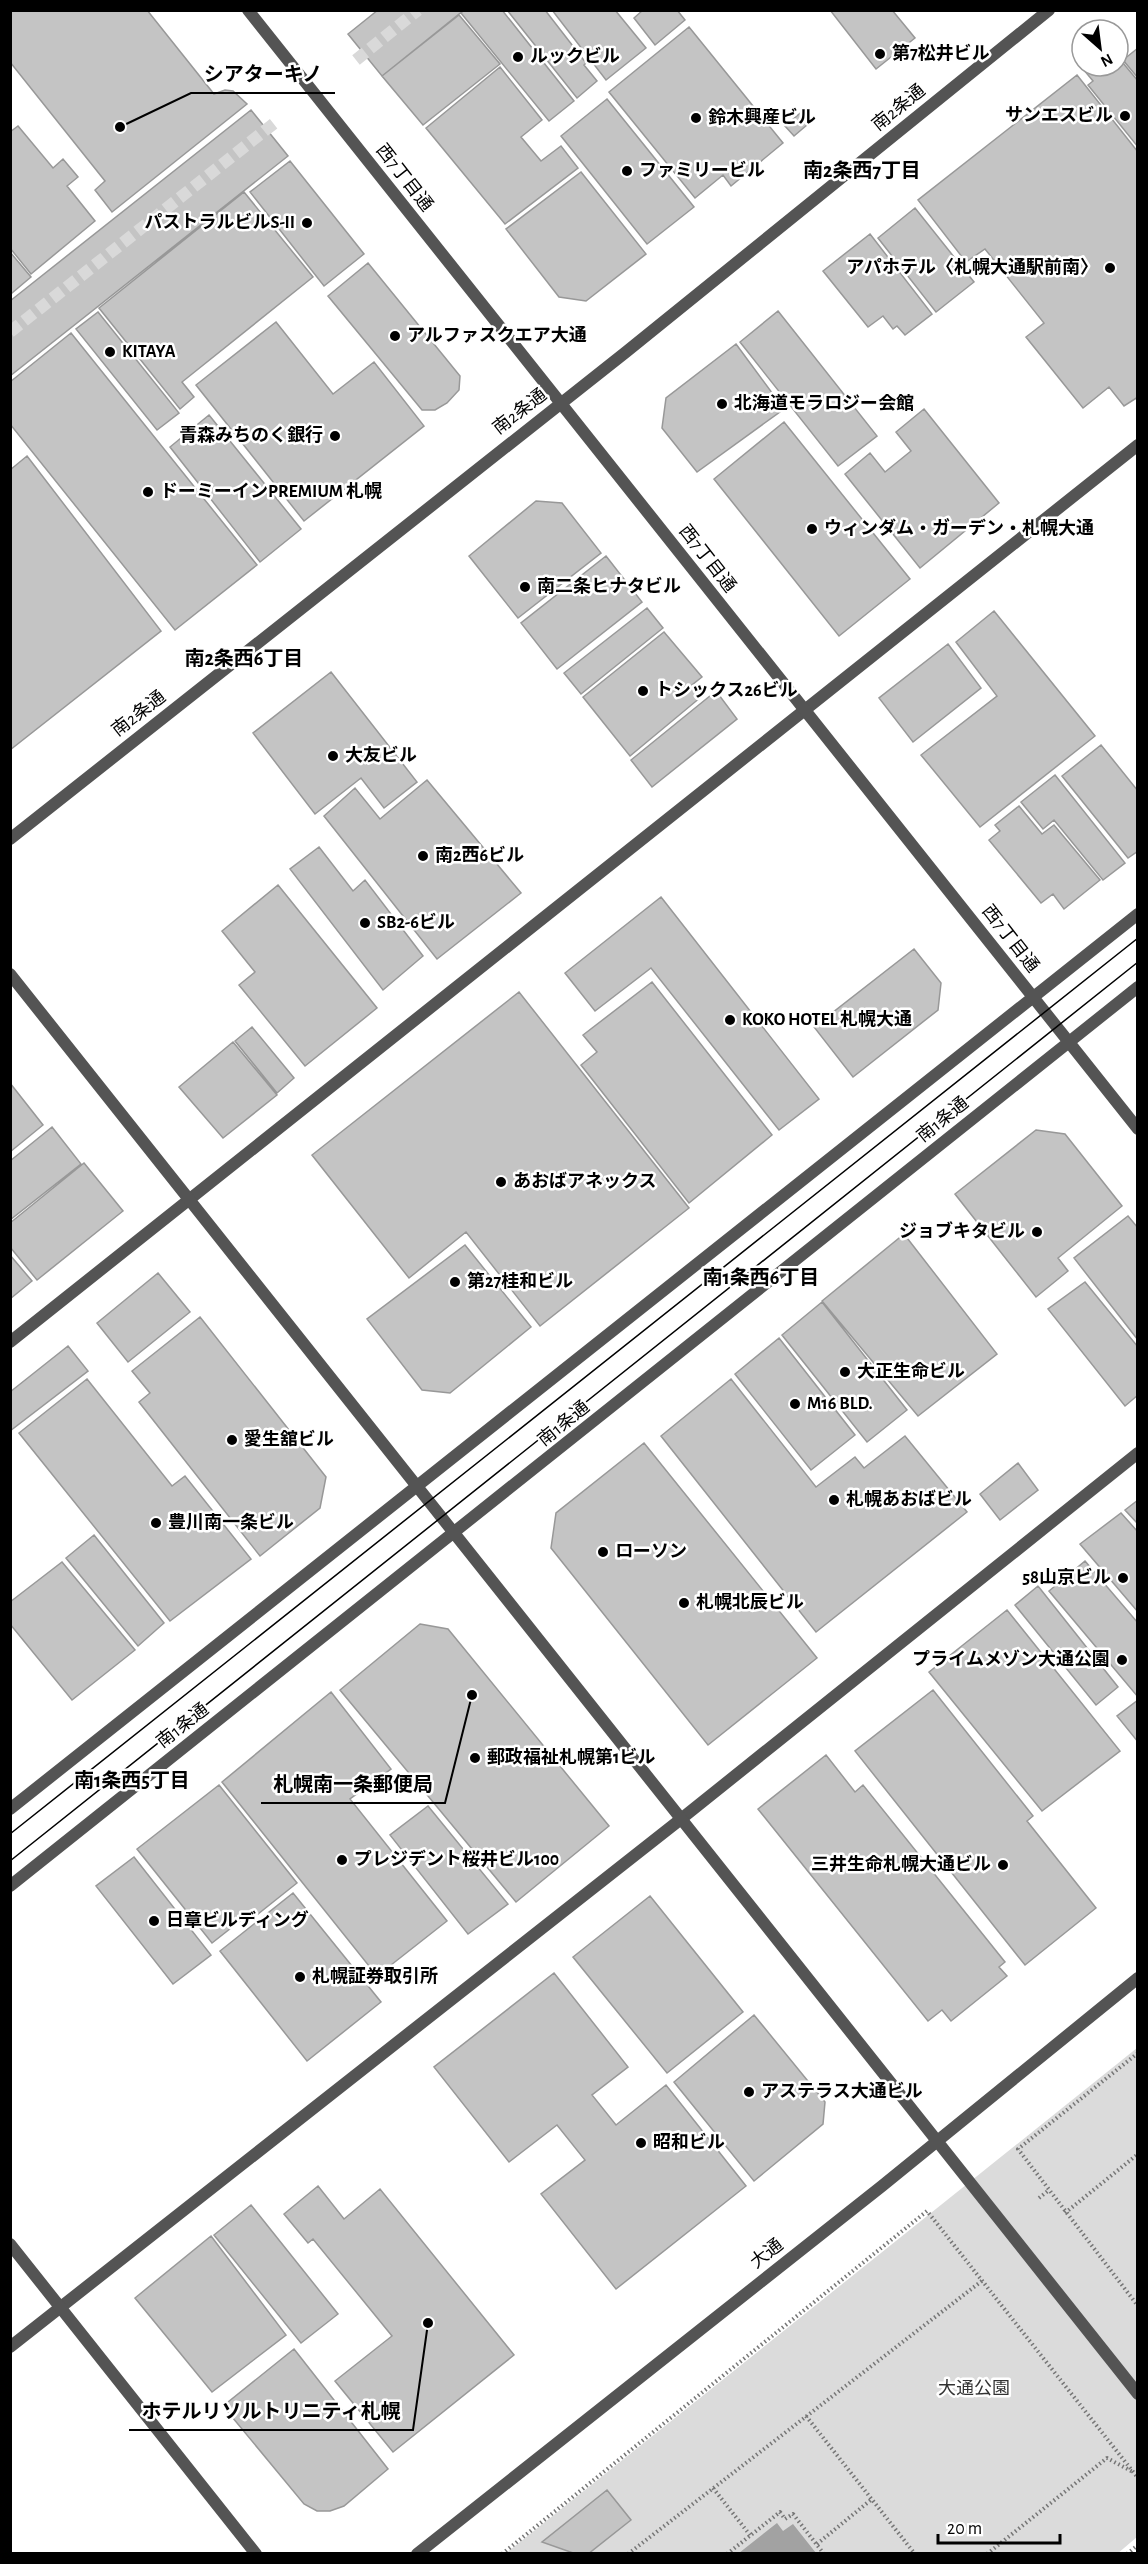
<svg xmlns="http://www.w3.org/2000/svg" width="1148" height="2564" viewBox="0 0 1148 2564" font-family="'Alegreya Sans','Noto Sans JP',sans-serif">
  <rect width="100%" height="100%" fill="#fff"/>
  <path fill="#dbdbdb" d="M1137,2048v489l-20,17h-612z"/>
  <path fill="#a2a2a2" d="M777,2523l6,8 10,-7 23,29h-77z"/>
  <path fill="#c4c4c4" stroke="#989898" stroke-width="1.5" d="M10,10h137l67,84 11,-4 8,1 14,13 -135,108 -17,-22 10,-9 -95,-119z
    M378,10h86l-82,66 -34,-42z
    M464,10h38l72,91 -25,20 -88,-108z
    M507,10h38l41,53 -2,2 13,16 -20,17z
    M552,10h63l31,38 -40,32z
    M643,10h34l8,10 -30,25 -21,-27z
    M830,10h62l23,28 -39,31z
    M459,15l41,49 -77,61 -41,-49z
    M689,27l94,116 -52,43 -8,-11 -28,23 -86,-106z
    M1138,48v30l-15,-18z
    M1118,57l20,24v66l-50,-62 5,-4 -10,-12 4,-3h31z
    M500,67l42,53 -21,17 20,24 20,-15 17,22 -73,56 -79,-96z
    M1077,75l61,77v245l-14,9 -15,-19 -26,21 -57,-71 18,-14 -59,-74 -19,13 -48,-62z
    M607,99l87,108 -47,37 -86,-108z
    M805,109l9,10 -20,17 -9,-10z
    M251,110l37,46 -278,220v-75z
    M18,126l35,42 10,-9 15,18 -11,9 28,35 -64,53 -21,-26v-116z
    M290,161l74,93 -40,32 -74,-94z
    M581,172l65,82 -60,47 -27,-4 -53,-68z
    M244,192l69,85 -131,105 12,15 -14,12 -81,-101z
    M915,208l59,74 -38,30 -58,-74z
    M870,234l62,80 -27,21 -8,-9 -4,3 -10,-13 -15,11 -45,-56z
    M10,252l21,25 -19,16 -2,-2z
    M368,263l92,113 -1,14 -12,13 -12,7h-13l-94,-114z
    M778,311l99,125 -39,30 -98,-124z
    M98,312l81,101 -22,17 -81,-101z
    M276,322l57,72 41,-32 50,64 -120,95 -108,-136z
    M71,333l186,232 -82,65 -165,-206v-42z
    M736,344l48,65 -87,63 -35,-44 4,-30z
    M924,409l75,94 -79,65 -75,-94 25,-21 15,19 26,-21 -15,-19z
    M209,415l92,114 -41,33 -90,-115z
    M784,422l126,157 -71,57 -125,-157z
    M27,456l134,175 -151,119v-280z
    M536,501l26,2 39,50 -83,65 -49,-62z
    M606,556l36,46 -85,67 -36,-46z
    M647,608l16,20 -82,66 -17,-21z
    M994,611l101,125 -115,91 -59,-72 76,-59 -41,-54z
    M664,632l38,45 -10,8 9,12 -71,59 -47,-59z
    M948,644l33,44 -68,54 -34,-44z
    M331,672l86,110 -33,26 -23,-30 -46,36 -62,-81z
    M716,691l21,28 -85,68 -21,-27z
    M1101,745l37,46v60l-10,7 -66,-82z
    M1055,775l70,88 -22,17 -49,-60 -11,9 -22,-27z
    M427,780l94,113 -84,66 -113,-143 31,-28 25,31z
    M1019,806l23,28 12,-9 46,55 -36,29 -11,-15 -12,9 -52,-63 11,-9 -5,-6z
    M319,847l34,44 12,-11 58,76 -40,34 -93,-121z
    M278,885l99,123 -72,58 -66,-81 16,-13 -33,-41z
    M661,897l158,202 -40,31 -128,-162 -56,43 -30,-38z
    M914,949l27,34 -3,27 -85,67 -39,-50z
    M652,982l120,153 -83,68 -108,-138 16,-13 -14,-17z
    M519,992l170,216 -149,118 -74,-94 -57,46 -97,-123z
    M252,1027l42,51 -17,15 -42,-52z
    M233,1042l44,53 -54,43 -44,-51z
    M10,1083l33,42 -33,27z
    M52,1127l29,37 -71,56v-59z
    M1036,1130l29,4 57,72 -64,52 10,13 -32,26 -81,-103z
    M84,1163l39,48 -86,69 -27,-33v-24z
    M1128,1216l10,12v112l-64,-82z
    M904,1234l93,120 -79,62 -96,-115z
    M465,1245l66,82 -81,66 -28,-3 -55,-71z
    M10,1255l22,26 -22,18z
    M158,1273l32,39 -62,50 -31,-39z
    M1085,1282l53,65v48l-13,11 -77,-97z
    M822,1302l85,108 -40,32 -85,-107z
    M200,1317l126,160 -6,31 -60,48 -121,-154 11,-9 -18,-22z
    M779,1338l76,97 -44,35 -76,-96z
    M68,1346l20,25 -78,60v-39z
    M87,1379l85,107 13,-10 66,83 -81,62 -151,-188z
    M731,1379l85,108 39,-30 9,11 41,-32 62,76 -151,120 -155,-196z
    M644,1443l173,215 -109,87 -157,-197 5,-35z
    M1018,1463l20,27 -38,30 -20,-26z
    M1138,1500v24l-13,-14z
    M1121,1513l17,19v80l-58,-68z
    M94,1535l70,88 -26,23 -72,-88z
    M1085,1561l53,62v74l-89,-106z
    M62,1562l73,88 -63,50 -62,-76v-22z
    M1038,1586l80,101 -22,18 -81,-100z
    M1007,1610l113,141 -78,60 -113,-139z
    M420,1624l28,5 161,197 -93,76 -176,-212z
    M933,1690l100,126 -6,5 69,87 -71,57 -170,-214z
    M331,1692l60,77 -41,30 97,122 -70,55 -155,-194z
    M1138,1700v42l-21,-26z
    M826,1755l29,37 8,-7 142,177 -6,5 8,9 -56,45 -9,-11 -14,11 -170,-212z
    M219,1785l78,98 -39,31 -4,-4 -42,33 -75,-94z
    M428,1806l80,98 -40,30 -78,-99z
    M134,1857l77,98 -38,29 -77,-98z
    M293,1893l88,109 -74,59 -87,-110z
    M650,1896l93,116 -76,61 -94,-116z
    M554,1973l74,94 -36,28 24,30 50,-40 80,101 -130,103 -75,-95 44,-34 -28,-35 -48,37 -75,-95z
    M754,2015l71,87 -2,22 -69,57 -80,-99z
    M318,2186l26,33 36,-30 134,166 -121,97 -58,-71 57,-45 -79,-97 -5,4 -24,-29z
    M251,2205l87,109 -37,29 -87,-108z
    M211,2236l75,99 -74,57 -77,-94z
    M294,2349l94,120 -44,37 -14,5h-13l-13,-7 -81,-98z
    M607,2490l24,30 -43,34h-12l-34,-12z"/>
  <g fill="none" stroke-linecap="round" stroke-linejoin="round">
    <path stroke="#d9d9d9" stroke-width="12" stroke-dasharray="12 6" stroke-linecap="butt" d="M356,60l62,-50
      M10,332l267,-211"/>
    <path stroke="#767676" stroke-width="4" stroke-dasharray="1.5 3" stroke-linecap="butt" d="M1138,2053l-120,96 120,157
      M1039,2198l10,-8
      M1065,2213l73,-59
      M806,2416l109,138
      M713,2488l37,47
      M817,2544l55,-45
      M502,2554l425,-343 211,267
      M628,2554l355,-274
      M727,2554l53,-42 5,7 8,-5 31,40
      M987,2554l120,-96 26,14
      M1127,2554l11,-9"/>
    <path stroke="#545454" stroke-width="12" d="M10,1342l1128,-897
      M10,2347l671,-528 457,-366"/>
    <path stroke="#545454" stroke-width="12" d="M248,10l890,1119
      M10,839l616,-487 423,-342
      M10,974l1128,1420
      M10,1809l1128,-895
      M10,1886l1128,-899
      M10,2244l246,310
      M417,2554l465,-368 256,-208"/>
    <path stroke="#000" stroke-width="1.5" d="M10,1834l1128,-896
      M10,1861l1128,-899"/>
  </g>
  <g fill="#000" stroke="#fff" stroke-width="2">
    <circle cx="880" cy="54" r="6"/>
    <circle cx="518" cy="57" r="6"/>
    <circle cx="1125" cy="116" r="6"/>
    <circle cx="696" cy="118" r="6"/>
    <circle cx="627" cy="171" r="6"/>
    <circle cx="307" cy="223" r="6"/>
    <circle cx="1110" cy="268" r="6"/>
    <circle cx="395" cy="336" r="6"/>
    <circle cx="110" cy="352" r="6"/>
    <circle cx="722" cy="404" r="6"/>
    <circle cx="335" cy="436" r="6"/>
    <circle cx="148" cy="492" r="6"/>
    <circle cx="812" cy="529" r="6"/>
    <circle cx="525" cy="587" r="6"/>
    <circle cx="643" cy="691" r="6"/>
    <circle cx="333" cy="756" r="6"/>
    <circle cx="423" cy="856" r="6"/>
    <circle cx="365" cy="923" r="6"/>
    <circle cx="730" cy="1020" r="6"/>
    <circle cx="501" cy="1182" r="6"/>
    <circle cx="1037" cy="1232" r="6"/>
    <circle cx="455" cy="1282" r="6"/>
    <circle cx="845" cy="1372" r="6"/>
    <circle cx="795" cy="1404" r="6"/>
    <circle cx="232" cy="1440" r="6"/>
    <circle cx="834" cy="1500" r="6"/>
    <circle cx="156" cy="1523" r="6"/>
    <circle cx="603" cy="1552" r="6"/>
    <circle cx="1123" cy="1578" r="6"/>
    <circle cx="684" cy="1603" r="6"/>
    <circle cx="1122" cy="1660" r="6"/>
    <circle cx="475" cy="1758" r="6"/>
    <circle cx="342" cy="1860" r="6"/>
    <circle cx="1003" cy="1865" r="6"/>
    <circle cx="154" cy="1921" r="6"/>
    <circle cx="300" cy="1977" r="6"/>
    <circle cx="749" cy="2092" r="6"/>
    <circle cx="641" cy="2143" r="6"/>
  </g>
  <g text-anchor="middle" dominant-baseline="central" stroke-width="5" stroke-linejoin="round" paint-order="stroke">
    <g font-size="18" font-weight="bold" fill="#000" stroke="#fff" text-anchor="start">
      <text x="892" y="54">第7松井ビル</text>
      <text x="530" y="57">ルックビル</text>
      <text x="1113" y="116" text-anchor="end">サンエスビル</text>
      <text x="708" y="118">鈴木興産ビル</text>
      <text x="639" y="171">ファミリービル</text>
      <text x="295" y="223" text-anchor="end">パストラルビルS-II</text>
      <text x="1098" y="268" text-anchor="end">アパホテル〈札幌大通駅前南〉</text>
      <text x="407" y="336">アルファスクエア大通</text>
      <text x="122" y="352">KITAYA</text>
      <text x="734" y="404">北海道モラロジー会館</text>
      <text x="323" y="436" text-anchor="end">青森みちのく銀行</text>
      <text x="160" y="492">ドーミーインPREMIUM 札幌</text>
      <text x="824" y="529">ウィンダム・ガーデン・札幌大通</text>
      <text x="537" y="587">南二条ヒナタビル</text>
      <text x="655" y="691">トシックス26ビル</text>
      <text x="345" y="756">大友ビル</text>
      <text x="435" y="856">南2西6ビル</text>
      <text x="377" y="923">SB2-6ビル</text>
      <text x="742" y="1020">KOKO HOTEL 札幌大通</text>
      <text x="513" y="1182">あおばアネックス</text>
      <text x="1025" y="1232" text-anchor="end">ジョブキタビル</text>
      <text x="467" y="1282">第27桂和ビル</text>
      <text x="857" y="1372">大正生命ビル</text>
      <text x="807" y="1404">M16 BLD.</text>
      <text x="244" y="1440">愛生舘ビル</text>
      <text x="846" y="1500">札幌あおばビル</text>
      <text x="168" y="1523">豊川南一条ビル</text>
      <text x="615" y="1552">ローソン</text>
      <text x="1111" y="1578" text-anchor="end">58山京ビル</text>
      <text x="696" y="1603">札幌北辰ビル</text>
      <text x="1110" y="1660" text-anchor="end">プライムメゾン大通公園</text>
      <text x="487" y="1758">郵政福祉札幌第1ビル</text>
      <text x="354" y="1860">プレジデント桜井ビル100</text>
      <text x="991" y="1865" text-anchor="end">三井生命札幌大通ビル</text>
      <text x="166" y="1921">日章ビルディング</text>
      <text x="312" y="1977">札幌証券取引所</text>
      <text x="761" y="2092">アステラス大通ビル</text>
      <text x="653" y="2143">昭和ビル</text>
    </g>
    <g font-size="18" fill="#000" stroke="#fff">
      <text transform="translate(899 108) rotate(-39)">南2条通</text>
      <text transform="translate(404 178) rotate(52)">西7丁目通</text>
      <text transform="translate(520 412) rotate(-38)">南2条通</text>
      <text transform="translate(707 559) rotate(52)">西7丁目通</text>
      <text transform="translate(139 714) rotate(-38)">南2条通</text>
      <text transform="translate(1010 939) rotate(52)">西7丁目通</text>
      <text transform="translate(943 1120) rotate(-39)">南1条通</text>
      <text transform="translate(564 1424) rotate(-39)">南1条通</text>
      <text transform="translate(183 1726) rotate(-38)">南1条通</text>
      <text transform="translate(767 2254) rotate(-38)">大通</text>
    </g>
    <g font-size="18" fill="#323232" stroke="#fff">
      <text x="974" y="2389">大通公園</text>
    </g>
    <g font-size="20" font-weight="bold" fill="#000" stroke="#fff">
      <text x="862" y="171">南2条西7丁目</text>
      <text x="244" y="659">南2条西6丁目</text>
      <text x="761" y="1278">南1条西6丁目</text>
      <text x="132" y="1781">南1条西5丁目</text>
    </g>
  </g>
  <path fill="none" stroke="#000" stroke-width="2" d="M120 127L191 93H335M472 1695L445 1803H261M428 2323L413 2430H129"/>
  <g fill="#000" stroke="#fff" stroke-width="2">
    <circle cx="120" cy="127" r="6"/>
    <circle cx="472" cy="1695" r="6"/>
    <circle cx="428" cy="2323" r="6"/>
  </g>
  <g font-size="20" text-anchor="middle" font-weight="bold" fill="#000" stroke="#fff" stroke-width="5" stroke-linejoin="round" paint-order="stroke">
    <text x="263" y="81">シアターキノ</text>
    <text x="353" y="1791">札幌南一条郵便局</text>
    <text x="271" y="2418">ホテルリソルトリニティ札幌</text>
  </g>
  <rect width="1148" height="2564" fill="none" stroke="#000000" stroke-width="24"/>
  <g transform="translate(1100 48) rotate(152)"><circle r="28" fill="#ffffff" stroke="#999999" stroke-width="1.5"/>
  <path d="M0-4.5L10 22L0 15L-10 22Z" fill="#000000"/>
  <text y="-9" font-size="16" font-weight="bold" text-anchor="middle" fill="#000000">N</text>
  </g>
  <path d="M938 2534v9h122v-9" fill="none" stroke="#000000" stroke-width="3"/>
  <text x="947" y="2534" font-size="18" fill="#000000" stroke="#ffffff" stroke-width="4.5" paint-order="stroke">20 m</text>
</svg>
